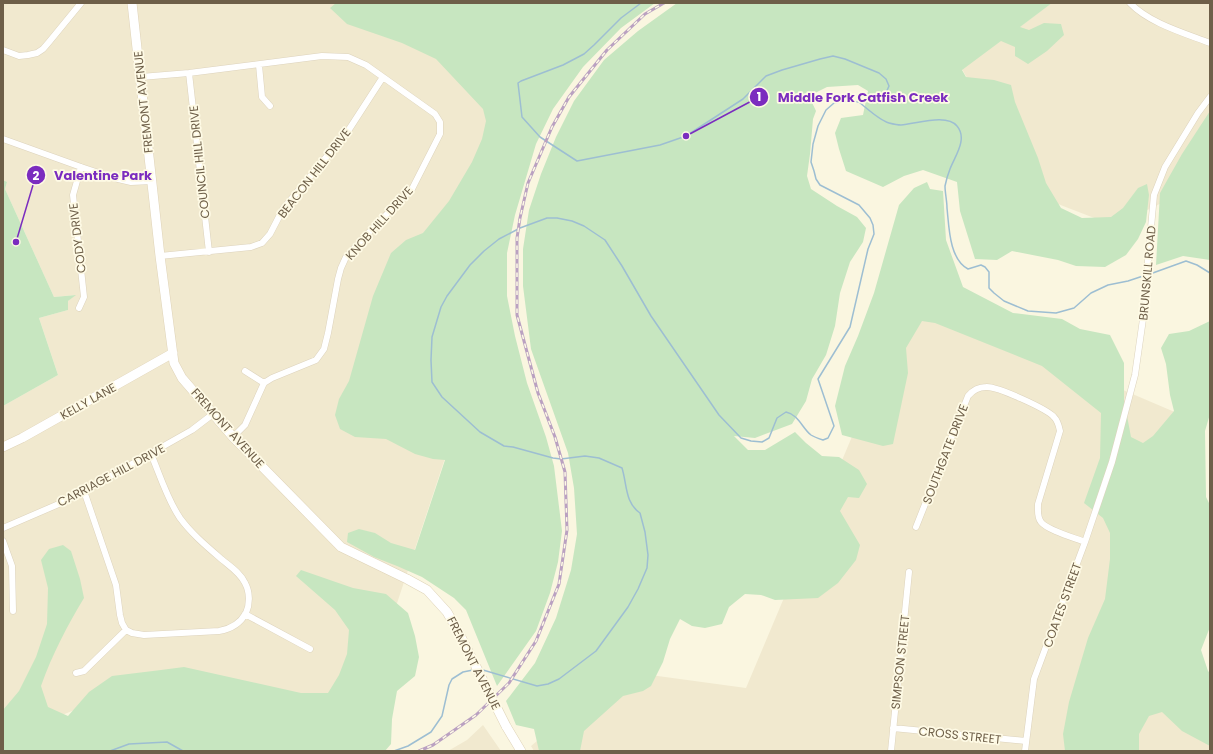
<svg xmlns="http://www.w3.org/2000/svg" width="1213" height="754" viewBox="0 0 1213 754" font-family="Poppins,sans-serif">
  <rect width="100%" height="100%" fill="#faf6e0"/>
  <path fill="#f1e9cf" d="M3,3h453l44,122 -49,315 -88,266 -209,-27 -151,59v-332l55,-31 -19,-57 29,-8v-9l7,-6 -21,2 -49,-108 2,-7 -4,-2z
    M1052,3h158v176l-95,47 -83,-32 -70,-125z
    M910,299l281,120 -39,267 58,25v40h-676l-3,-5 90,-75 125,17z
    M483,725l18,26h-53l19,-11z"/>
  <path fill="#c7e6c0" d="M336,3h319l-34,25 -38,39 -30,42 -17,35 -21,71 -8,38v43l8,40 12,47 19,54 8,29 8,65 -4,31 -8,31 -14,38 -39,55 -31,-76 -12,-12 -32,-21 -25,-11 -23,-9 -27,-15 1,-9 11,-4 16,4 16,10 24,7 30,-90 -12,-1 -18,-5 -29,-15 -31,-2 -15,-8 -5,-14 4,-16 10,-18 24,-85 18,-43 15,-13 17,-7 26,-32 23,-39 10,-23 4,-18 -3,-12 -47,-50 -34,-16 -55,-19 -17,-16z
    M677,3h375l-32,24 9,3 15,-7 17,1 3,11 -17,16 -19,13 -13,-8v-9l-14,-6 -39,29 4,7 28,3 17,5 4,17 23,56 8,25 15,25 21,10 29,-1 12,-9 15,-20 9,-4 2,11 -3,27 -8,17 -12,16 -21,12 -29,-1 -18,-6 -46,-9 -15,9 -22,-1 -15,-48 -3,-29 -34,-12 -19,6 -21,11 -37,-16 -7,-22 -4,-16 6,-15 22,-3 5,-24 -10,-6 -31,2 -18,9 7,15 -3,8 -3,35 -3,22 4,13 26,17 20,11 9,11 -3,14 -13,20 -10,31 -5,33 -9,29 -11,19 -3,5 -6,22 -14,23 -37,14 -21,-2 14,14h17l30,-18 11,11 16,13 17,1 20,13 8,14 -8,14 -11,-1 -8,14 20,34 -4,15 -18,23 -20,15 -43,2 -14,-5 -16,-1 -16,13 -7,17 -17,4 -13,-2 -12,-7 -10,20 -7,23 -12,24 -8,5 -20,5 -39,35 -4,20h-41l-5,-22 -18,-4 -10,-24 29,-38 21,-45 15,-48 6,-36 -3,-46 -6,-35 -37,-104 -8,-63v-37l6,-39 12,-36 15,-37 18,-36 30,-41 34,-29z
    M1210,111v149l-27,-4 -27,9 4,-72 22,-39z
    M3,180l4,2 -2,7 49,108 22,-2 -8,6v9l-29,8 19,57 -55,31z
    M927,182l3,7 13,2 3,49 17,47 50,26 49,6 18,10 30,6 14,28v37l7,37 12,6 10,-7 21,-25 -4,-16 -4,-31 -5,-16 8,-14 20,-3 21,-10v93l-5,17 1,66 4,8v122l-9,23 7,21 2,2v73l-28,-15 -20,-19 -13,4 -10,18v17h-74l-2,-17 6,-32 19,-64 17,-39 5,-40v-26l-7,-15 -19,-15 16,-45 1,-45 -59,-47 -107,-43 -13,-2 -16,27 2,25 -15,71 -10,2 -41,-11 -7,-29 10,-40 13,-30 16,-43 25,-88 15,-17z
    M63,545l8,6 9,28 4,19c-17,28 -32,57 -43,88l7,21 20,9 21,-24 23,-16 49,-6 23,-3 117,26h27l11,-18 8,-21 2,-24 -14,-20 -39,-34 5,-6 52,18 33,6 22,19 7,23 4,21 -4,19 -18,15 -5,28 -1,25 -6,7h-382v-41l16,-19 17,-34 11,-33 1,-36 -7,-28 8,-11z"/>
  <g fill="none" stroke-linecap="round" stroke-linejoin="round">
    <path stroke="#9dbed2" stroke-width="1.5" d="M859,102c7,6 22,19 30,21 4,1 9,2 12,2 15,-1 46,-12 56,1 11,13 -2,30 -7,43 -2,5 -4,12 -5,17 0,7 2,15 2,22 2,18 2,51 21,61l13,-4 4,2 4,5v16l5,5 10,8 24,10 28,2 18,-5 17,-15 17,-8 20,-4 18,-6
      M1150,274l36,-13 11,4 13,8
      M483,670l54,16 11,-2 11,-5 37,-28 32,-44 10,-18 9,-21 1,-13 -3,-23 -5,-19c-15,-10 -13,-29 -18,-45l-23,-10 -14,-2 -24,3 -8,-1 -40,-11 -9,-1 -24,-14 -38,-35 -10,-15 -1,-22 1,-23 9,-30 6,-11 23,-31 14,-14 15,-12 21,-11 27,-10h10l15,3 12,5 21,14 17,26 29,50 68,99 22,23 10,3 11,1 7,-4 8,-20 9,-6c13,3 16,16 25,23 3,2 9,4 12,5l5,-2 6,-12 -16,-47 32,-52 18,-78 6,-15 -1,-9 -3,-7 -11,-13 -39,-20 -4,-6 -2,-8 -3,-9 2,-18 5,-18 8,-16 8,-7 14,-2 11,1 26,-7 4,-9 -3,-7 -7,-6 -34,-14 -12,-3 -13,3 -38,11 -16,6 -23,23 -57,37 -26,9 -83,16 -37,-24 -18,-20 -4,-34 3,-2 42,-16 21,-11 10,-9 27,-27 20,-15
      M110,751l19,-7 38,-2 16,9
      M394,751l14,-5 23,-14 11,-16 7,-31 3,-6 11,-7 10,-2"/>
    <g stroke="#ddd3bd" stroke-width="7">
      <path id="street" d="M1130,3c19,20 54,30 80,40
        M3,50l16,6 9,-1 9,-2 6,-4 6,-7 32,-39
        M259,65l3,32 8,9
        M189,73l20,179
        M141,77l48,-4 133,-17 26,1 18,8 69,49 5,8v12l-28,55 -36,36 -30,32 -5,11 -3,11 -10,54 -4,16 -8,11 -44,18 -8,5 -19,42 -12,12
        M3,139l78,28 33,11 17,4 21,-1
        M160,256l91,-9 11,-4 8,-9 13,-25 65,-78 35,-54
        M79,308l5,-11 -11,-102 8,-28
        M245,371l19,12
        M84,491l32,94 4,30 2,8 4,7 6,3 12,2 75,-4c12,-2 21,-7 27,-18 4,-9 4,-21 -1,-30 -5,-11 -17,-18 -26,-26 -14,-12 -28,-24 -39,-39 -13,-19 -20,-43 -29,-64
        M916,527l52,-131c5,-6 10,-9 18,-9 11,-1 61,22 68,30 4,4 5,9 6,14l-22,73c0,6 -1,13 3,18 6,8 34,16 44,20
        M3,528l58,-25 23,-12 108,-61 21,-16
        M3,541l9,25 1,45
        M245,614l65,35
        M76,673l8,-2 42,-41
        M893,728l133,13
        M891,751l18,-179
        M1025,751l9,-72 51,-137 27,-80 23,-87 12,-84 1,-31 6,-65 11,-28 33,-54 12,-16"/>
    </g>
    <g stroke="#dfd3b8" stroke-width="10">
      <path id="secondary" d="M132,3l28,253 14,107 8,15 51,59 108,110 66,32 20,11 20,22 12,21
        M3,447l19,-9 151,-85
        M506,726l15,25"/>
    </g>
    <use href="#street" stroke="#fff" stroke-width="6"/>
    <use href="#secondary" stroke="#fff" stroke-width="9"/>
    <g stroke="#baa1c1" stroke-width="3">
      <path id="rail" d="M419,751l14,-6 43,-30 33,-32 27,-42 23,-57 8,-54 -2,-58 -10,-35 -17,-44 -21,-78v-77l3,-20 8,-35 24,-56 17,-30 38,-47 38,-36 19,-11"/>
    </g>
    <use href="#rail" stroke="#fefae5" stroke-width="1.5" stroke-dasharray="4.5" stroke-linecap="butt"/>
    <g stroke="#dfd3b8" stroke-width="10" stroke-linecap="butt">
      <path id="secondary-bridge" d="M459,633l47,93"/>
    </g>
    <use href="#secondary-bridge" stroke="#fff" stroke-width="9"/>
  </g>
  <g text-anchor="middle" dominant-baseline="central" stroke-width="3.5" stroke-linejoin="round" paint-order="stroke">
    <g font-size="12" fill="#6e5f49" stroke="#fefae5">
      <text transform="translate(143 102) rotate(-96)">FREMONT AVENUE</text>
      <text transform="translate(199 162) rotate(-96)">COUNCIL HILL DRIVE</text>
      <text transform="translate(314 173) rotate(-52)">BEACON HILL DRIVE</text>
      <text transform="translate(379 223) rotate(-48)">KNOB HILL DRIVE</text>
      <text transform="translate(77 238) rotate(-97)">CODY DRIVE</text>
      <text transform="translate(1147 273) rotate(-85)">BRUNSKILL ROAD</text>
      <text transform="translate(88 401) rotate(-29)">KELLY LANE</text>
      <text transform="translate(228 428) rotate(48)">FREMONT AVENUE</text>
      <text transform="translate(945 454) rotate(-69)">SOUTHGATE DRIVE</text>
      <text transform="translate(111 475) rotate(-28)">CARRIAGE HILL DRIVE</text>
      <text transform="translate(1062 605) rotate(-70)">COATES STREET</text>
      <text transform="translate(900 662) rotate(-84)">SIMPSON STREET</text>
      <text transform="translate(474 663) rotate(63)">FREMONT AVENUE</text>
      <text transform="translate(960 735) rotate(6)">CROSS STREET</text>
    </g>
  </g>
  <path fill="none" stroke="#7b2cbf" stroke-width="1.5" d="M686 136L759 97M16 242L36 175"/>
  <g fill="#7b2cbf" stroke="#fefae5" stroke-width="1.5">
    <circle cx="686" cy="136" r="4"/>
    <circle cx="16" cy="242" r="4"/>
    <circle cx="759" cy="97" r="10"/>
    <circle cx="36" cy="175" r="10"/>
  </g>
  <g font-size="12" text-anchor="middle" font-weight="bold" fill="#fff">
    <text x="759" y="101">1</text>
    <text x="36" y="180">2</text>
  </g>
  <g font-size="13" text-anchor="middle" font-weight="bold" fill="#7b2cbf" stroke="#fefae5" stroke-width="3.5" stroke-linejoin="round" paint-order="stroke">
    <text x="863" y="102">Middle Fork Catfish Creek</text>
    <text x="103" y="180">Valentine Park</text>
  </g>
  <rect width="1213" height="754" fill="none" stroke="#6e5f49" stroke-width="8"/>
</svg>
